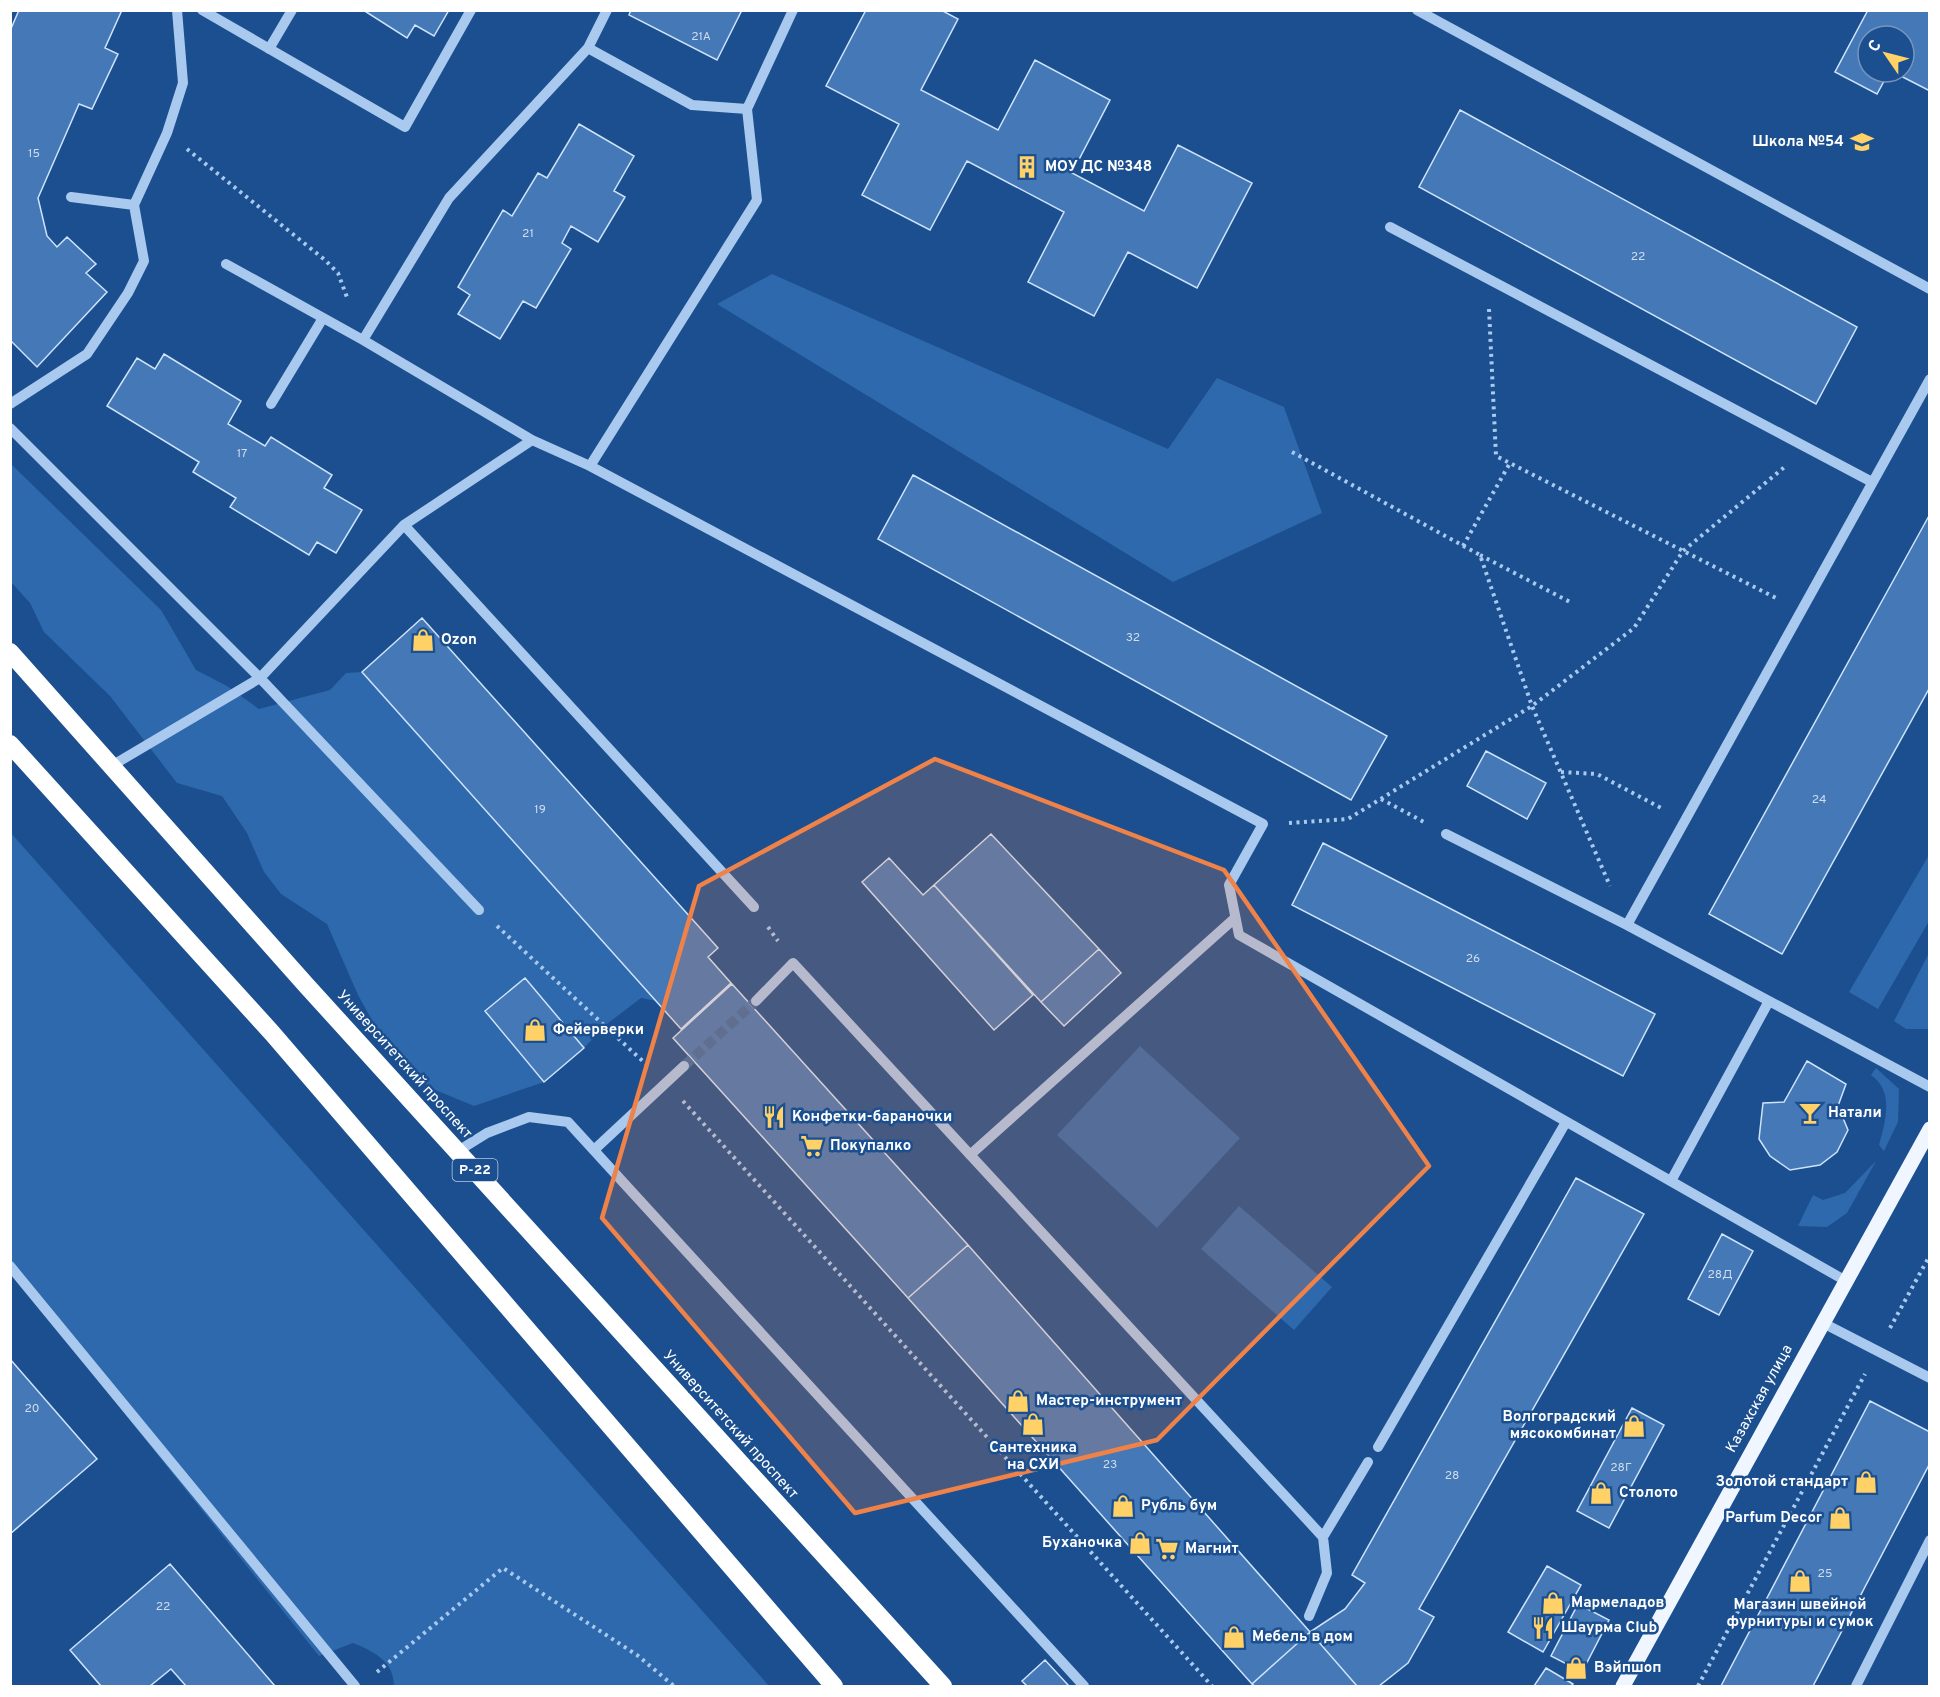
<svg xmlns="http://www.w3.org/2000/svg" width="1940" height="1697" viewBox="0 0 1940 1697" font-family="Overpass,sans-serif">
  <rect width="100%" height="100%" fill="#1b4f8f"/>
  <path fill="#2e69ad" d="M772,274l396,175 49,-71 67,29 38,106 -149,69 -456,-278z
    M10,463l151,147 35,60 31,16 32,23 71,-19 16,-17 16,-1 295,329 -16,-3 -34,26 -23,24 -59,-70 -40,34 59,70 -70,24 -41,-17 -27,-17 -20,-27 -28,-50 -31,-71 -46,-30 -17,-22 -17,-39 -25,-37 -45,-13 -67,-87 -66,-64 -14,-29 -19,-21z
    M10,832l759,854h-375c0,-25 -21,-35 -41,-43l-34,13 -308,-384z
    M1929,855v66l-51,88 -29,-17z
    M1929,953v76h-23l-12,-8z
    M1140,1046l100,92 -83,90 -100,-93z
    M1876,1068l23,21 -1,33 -14,29 -5,-6c6,-23 16,-53 -8,-70z
    M1876,1161l-29,52 -20,14 -29,-1 15,-31 10,5 22,-7z
    M1239,1206l93,81 -38,43 -93,-81z"/>
  <path fill="#4478b7" stroke="#cfe3fa" stroke-width="1.5" d="M19,10h103l-17,38 13,6 -26,55 -13,-5 -41,94 9,38 10,11 10,-10 29,27 -10,9 21,19 -70,75 -27,-27v-309z
    M363,10h86l-15,26 -19,-11 -8,13z
    M631,10h111l-25,50 -88,-45z
    M866,10h75l17,9 -37,71 77,40 37,-70 75,40 -38,73 72,38 34,-66 74,38 -55,105 -69,-36 -34,64 -66,-34 36,-70 -97,-51 -37,69 -68,-35 37,-71 -73,-38z
    M1868,10h62v81l-37,-19h11v-36h-36v36h21l-12,22 -42,-22z
    M1460,110l397,217 -41,77 -397,-217z
    M579,124l55,32 -20,35 11,6 -27,45 -27,-16 -9,17 9,6 -35,59 -13,-7 -23,38 -42,-25 12,-19 -12,-8 45,-77 9,6 26,-43 9,5z
    M164,354l77,47 -13,23 37,22 6,-9 61,38 -8,13 38,22 -26,43 -19,-11 -8,13 -79,-48 6,-9 -43,-26 6,-10 -92,-56 30,-48 18,11z
    M913,475l474,261 -36,64 -473,-261z
    M1930,514v173l-148,267 -73,-40z
    M422,618l296,330 -10,9 23,26 -50,46 -319,-357z
    M1486,751l60,32 -19,36 -60,-33z
    M991,834l108,115 -58,53 -107,-117z
    M1323,843l332,171 -32,62 -331,-171z
    M889,858l34,37 11,-10 99,110 -39,35 -132,-148z
    M1099,949l22,24 -57,53 -23,-24z
    M525,978l59,70 -40,34 -59,-71z
    M732,984l236,261 -60,53 -235,-260z
    M1807,1061l39,23 -8,22 10,24 -11,22 -17,13 -30,5 -20,-14 -11,-17 4,-36 21,-1z
    M1576,1178l68,36 -225,395 15,8 -26,46 -29,23h-22l-47,-54 35,-23 20,-26 -13,-8z
    M1722,1234l31,17 -34,64 -31,-16z
    M968,1245l342,387 -58,52 -344,-386z
    M10,1359l87,100 -87,75z
    M1870,1401l60,31v31l-117,223h-92z
    M1632,1408l32,17 -55,103 -32,-17z
    M170,1564l105,122h-89l-15,-17 -21,17h-49l-31,-36z
    M1547,1566l34,19 -38,67 -35,-20z
    M1578,1604l31,16 -27,52 -31,-16z
    M1310,1632l47,54h-102l-3,-2z
    M1045,1660l24,26h-42l-5,-5z
    M1546,1668l27,16 -2,2h-37z"/>
  <g fill="none" stroke-linecap="round" stroke-linejoin="round">
    <path stroke="#3d69a0" stroke-width="10" stroke-dasharray="10 5" stroke-linecap="butt" d="M684,1066l72,-65"/>
    <path stroke="#a9c9ee" stroke-width="4" stroke-dasharray="3 4.5" stroke-linecap="butt" d="M187,149l138,111 13,13 10,27
      M1489,309l7,147 282,143
      M1292,452l188,103 52,151 78,180
      M1463,546l47,-83
      M1480,555l90,47
      M1561,772l36,2 66,35
      M1381,799l43,23
      M1289,823l59,-4 184,-113 102,-78 49,-77 104,-86
      M497,926l151,140
      M768,927l10,14
      M683,1101l529,585
      M1890,1328l40,-73
      M377,1672l126,-104 134,87 37,31
      M1698,1686l167,-312"/>
    <path stroke="#a9c9ee" stroke-width="10" d="M202,10l203,117 66,-117
      M1417,10l513,279
      M588,48l19,-38
      M269,49l23,-39
      M71,197l63,8
      M1390,227l482,255
      M226,264l137,76
      M10,404l77,-50 41,-61 16,-32 -10,-56 33,-72 16,-50 -6,-73
      M271,404l52,-86
      M10,428l250,250 -147,87
      M532,440l-169,-100 86,-142 139,-150 104,57 55,4
      M590,466l673,358 -34,61 10,50 607,346
      M404,525l350,382
      M1446,834l181,91 303,162
      M479,910l-219,-232 144,-153 128,-85 58,26 167,-266 -10,-91 46,-99
      M1627,925l303,-546
      M756,1001l37,-38 530,574
      M594,1150l90,-84
      M458,1151l29,-18 42,-16 39,5 516,564
      M970,1155l265,-237
      M1671,1181l98,-180
      M10,1266l345,420
      M1823,1323l107,55
      M1378,1447l188,-325
      M1309,1616l18,-43 -4,-36 45,-75
      M1856,1686l74,-146"/>
    <path stroke="#f0f6ff" stroke-width="15" d="M1623,1686l307,-557"/>
    <path stroke="#fff" stroke-width="18" d="M10,652l296,333 637,701
      M10,744l262,289 562,653"/>
  </g>
  <path fill="#ee8249" fill-opacity="0.2" stroke="#ee8249" stroke-width="4.5" stroke-linejoin="round" d="M935,759l289,111 205,296 -272,274 -302,73 -253,-295 97,-332z"/>
  <defs>
    <g id="school-bare" transform="scale(1.8)"><path d="M0-5L7-2L0 1L-7-2ZM-4 1L0 2.5L4 1V4Q0 6-4 4Z" fill="#ffd166" stroke="#1b4f8f" stroke-width="2.5" paint-order="stroke"/></g>
    <g id="building-bare" transform="scale(1.8)"><path d="M-4-6H4V6H1V3H-1V6H-4ZM-2.5-4.3h1.7v1.8h-1.7ZM.8-4.3h1.7v1.8H.8ZM-2.5-1h1.7V.8h-1.7ZM.8-1h1.7V.8H.8Z" fill="#ffd166" stroke="#1b4f8f" stroke-width="2.5" paint-order="stroke"/></g>
    <g id="shop-bare" transform="scale(1.8)"><path d="M-5-2.5h2.3a2.7 3.5 0 0 1 5.4 0H5L5.5 6h-11ZM-1.5-2.5h3a1.5 2.3 0 0 0-3 0Z" fill="#ffd166" stroke="#1b4f8f" stroke-width="2.5" paint-order="stroke"/></g>
    <g id="bar-bare" transform="scale(1.8)"><path d="M-6-5H6L.8 .8V4.5H3.5V6h-7V4.5H-.8V.8Z" fill="#ffd166" stroke="#1b4f8f" stroke-width="2.5" paint-order="stroke"/></g>
    <g id="restaurant-bare" transform="scale(1.8)"><path d="M-5-6h1v4h1v-4h1v4h1v-4h1v5L-1.5 .5V6h-2V.5L-5-1ZM5-6V6H3V1.5H1.5Q1.5-4 5-6Z" fill="#ffd166" stroke="#1b4f8f" stroke-width="2.5" paint-order="stroke"/></g>
    <g id="supermarket-bare" transform="scale(1.8)"><path d="M-6-5.5h2.5l.6 2H6L4.5 2H-2.5L-4.4-4H-6ZM-1.5 3.2a1.3 1.3 0 1 0 .1 0ZM3 3.2a1.3 1.3 0 1 0 .1 0Z" fill="#ffd166" stroke="#1b4f8f" stroke-width="2.5" paint-order="stroke"/></g>
  </defs>
  <g fill-rule="evenodd">
    <use href="#school-bare" x="1862" y="142"/>
    <use href="#building-bare" x="1027" y="167"/>
    <use href="#shop-bare" x="423" y="640"/>
    <use href="#shop-bare" x="535" y="1030"/>
    <use href="#bar-bare" x="1810" y="1113"/>
    <use href="#restaurant-bare" x="774" y="1117"/>
    <use href="#supermarket-bare" x="812" y="1146"/>
    <use href="#shop-bare" x="1018" y="1401"/>
    <use href="#shop-bare" x="1033" y="1424"/>
    <use href="#shop-bare" x="1634" y="1426"/>
    <use href="#shop-bare" x="1866" y="1482"/>
    <use href="#shop-bare" x="1601" y="1493"/>
    <use href="#shop-bare" x="1123" y="1506"/>
    <use href="#shop-bare" x="1840" y="1518"/>
    <use href="#shop-bare" x="1140" y="1543"/>
    <use href="#supermarket-bare" x="1167" y="1549"/>
    <use href="#shop-bare" x="1800" y="1581"/>
    <use href="#shop-bare" x="1553" y="1603"/>
    <use href="#restaurant-bare" x="1543" y="1628"/>
    <use href="#shop-bare" x="1234" y="1637"/>
    <use href="#shop-bare" x="1576" y="1668"/>
  </g>
  <g text-anchor="middle" dominant-baseline="central" stroke-width="5" stroke-linejoin="round" paint-order="stroke">
    <g font-size="12" fill="#d0dded">
      <text x="701" y="37">21А</text>
      <text x="34" y="154">15</text>
      <text x="528" y="234">21</text>
      <text x="1638" y="257">22</text>
      <text x="242" y="454">17</text>
      <text x="1133" y="638">32</text>
      <text x="1819" y="800">24</text>
      <text x="540" y="810">19</text>
      <text x="1473" y="959">26</text>
      <text x="1720" y="1275">28Д</text>
      <text x="32" y="1409">20</text>
      <text x="1110" y="1465">23</text>
      <text x="1621" y="1468">28Г</text>
      <text x="1452" y="1476">28</text>
      <text x="1825" y="1574">25</text>
      <text x="163" y="1607">22</text>
    </g>
    <rect fill="#1b4f8f" stroke="#bbcadd" stroke-width="1.5" x="452.5" y="1159" width="45" height="22" rx="4.5"/>
    <g font-size="14" font-weight="bold" fill="#fff">
      <text x="475" y="1170">Р-22</text>
    </g>
    <g font-size="15" font-weight="bold" fill="#fff" stroke="#1b4f8f" text-anchor="start">
      <text x="1844" y="142" text-anchor="end">Школа №54</text>
      <text x="1045" y="167">МОУ ДС №348</text>
      <text x="441" y="640">Ozon</text>
      <text x="553" y="1030">Фейерверки</text>
      <text x="1828" y="1113">Натали</text>
      <text x="792" y="1117">Конфетки-бараночки</text>
      <text x="830" y="1146">Покупалко</text>
      <text x="1036" y="1401">Мастер-инструмент</text>
      <text x="1616" y="1417" text-anchor="end">Волгоградский<tspan x="1616" dy="17">мясокомбинат</tspan></text>
      <text x="1033" y="1448" text-anchor="middle">Сантехника<tspan x="1033" dy="17">на СХИ</tspan></text>
      <text x="1848" y="1482" text-anchor="end">Золотой стандарт</text>
      <text x="1619" y="1493">Столото</text>
      <text x="1141" y="1506">Рубль бум</text>
      <text x="1822" y="1518" text-anchor="end">Parfum Decor</text>
      <text x="1122" y="1543" text-anchor="end">Буханочка</text>
      <text x="1185" y="1549">Магнит</text>
      <text x="1571" y="1603">Мармеладов</text>
      <text x="1800" y="1605" text-anchor="middle">Магазин швейной<tspan x="1800" dy="17">фурнитуры и сумок</tspan></text>
      <text x="1561" y="1628">Шаурма Club</text>
      <text x="1252" y="1637">Мебель в дом</text>
      <text x="1594" y="1668">Вэйпшоп</text>
    </g>
    <g font-size="15" fill="#fff" stroke="#1b4f8f">
      <text transform="translate(404 1065) rotate(48)">Университетский проспект</text>
      <text transform="translate(1760 1399) rotate(-61)">Казахская улица</text>
      <text transform="translate(730 1425) rotate(48)">Университетский проспект</text>
    </g>
  </g>
  <rect width="1940" height="1697" fill="none" stroke="#ffffff" stroke-width="24"/>
  <g transform="translate(1886 54) rotate(305)"><circle r="28" fill="#1b4f8f" stroke="#7695bc" stroke-width="1.5"/>
  <path d="M0-4.5L10 22L0 15L-10 22Z" fill="#ffd166"/>
  <text y="-9" font-size="16" font-weight="bold" text-anchor="middle" fill="#ffffff">С</text>
  </g>
</svg>
